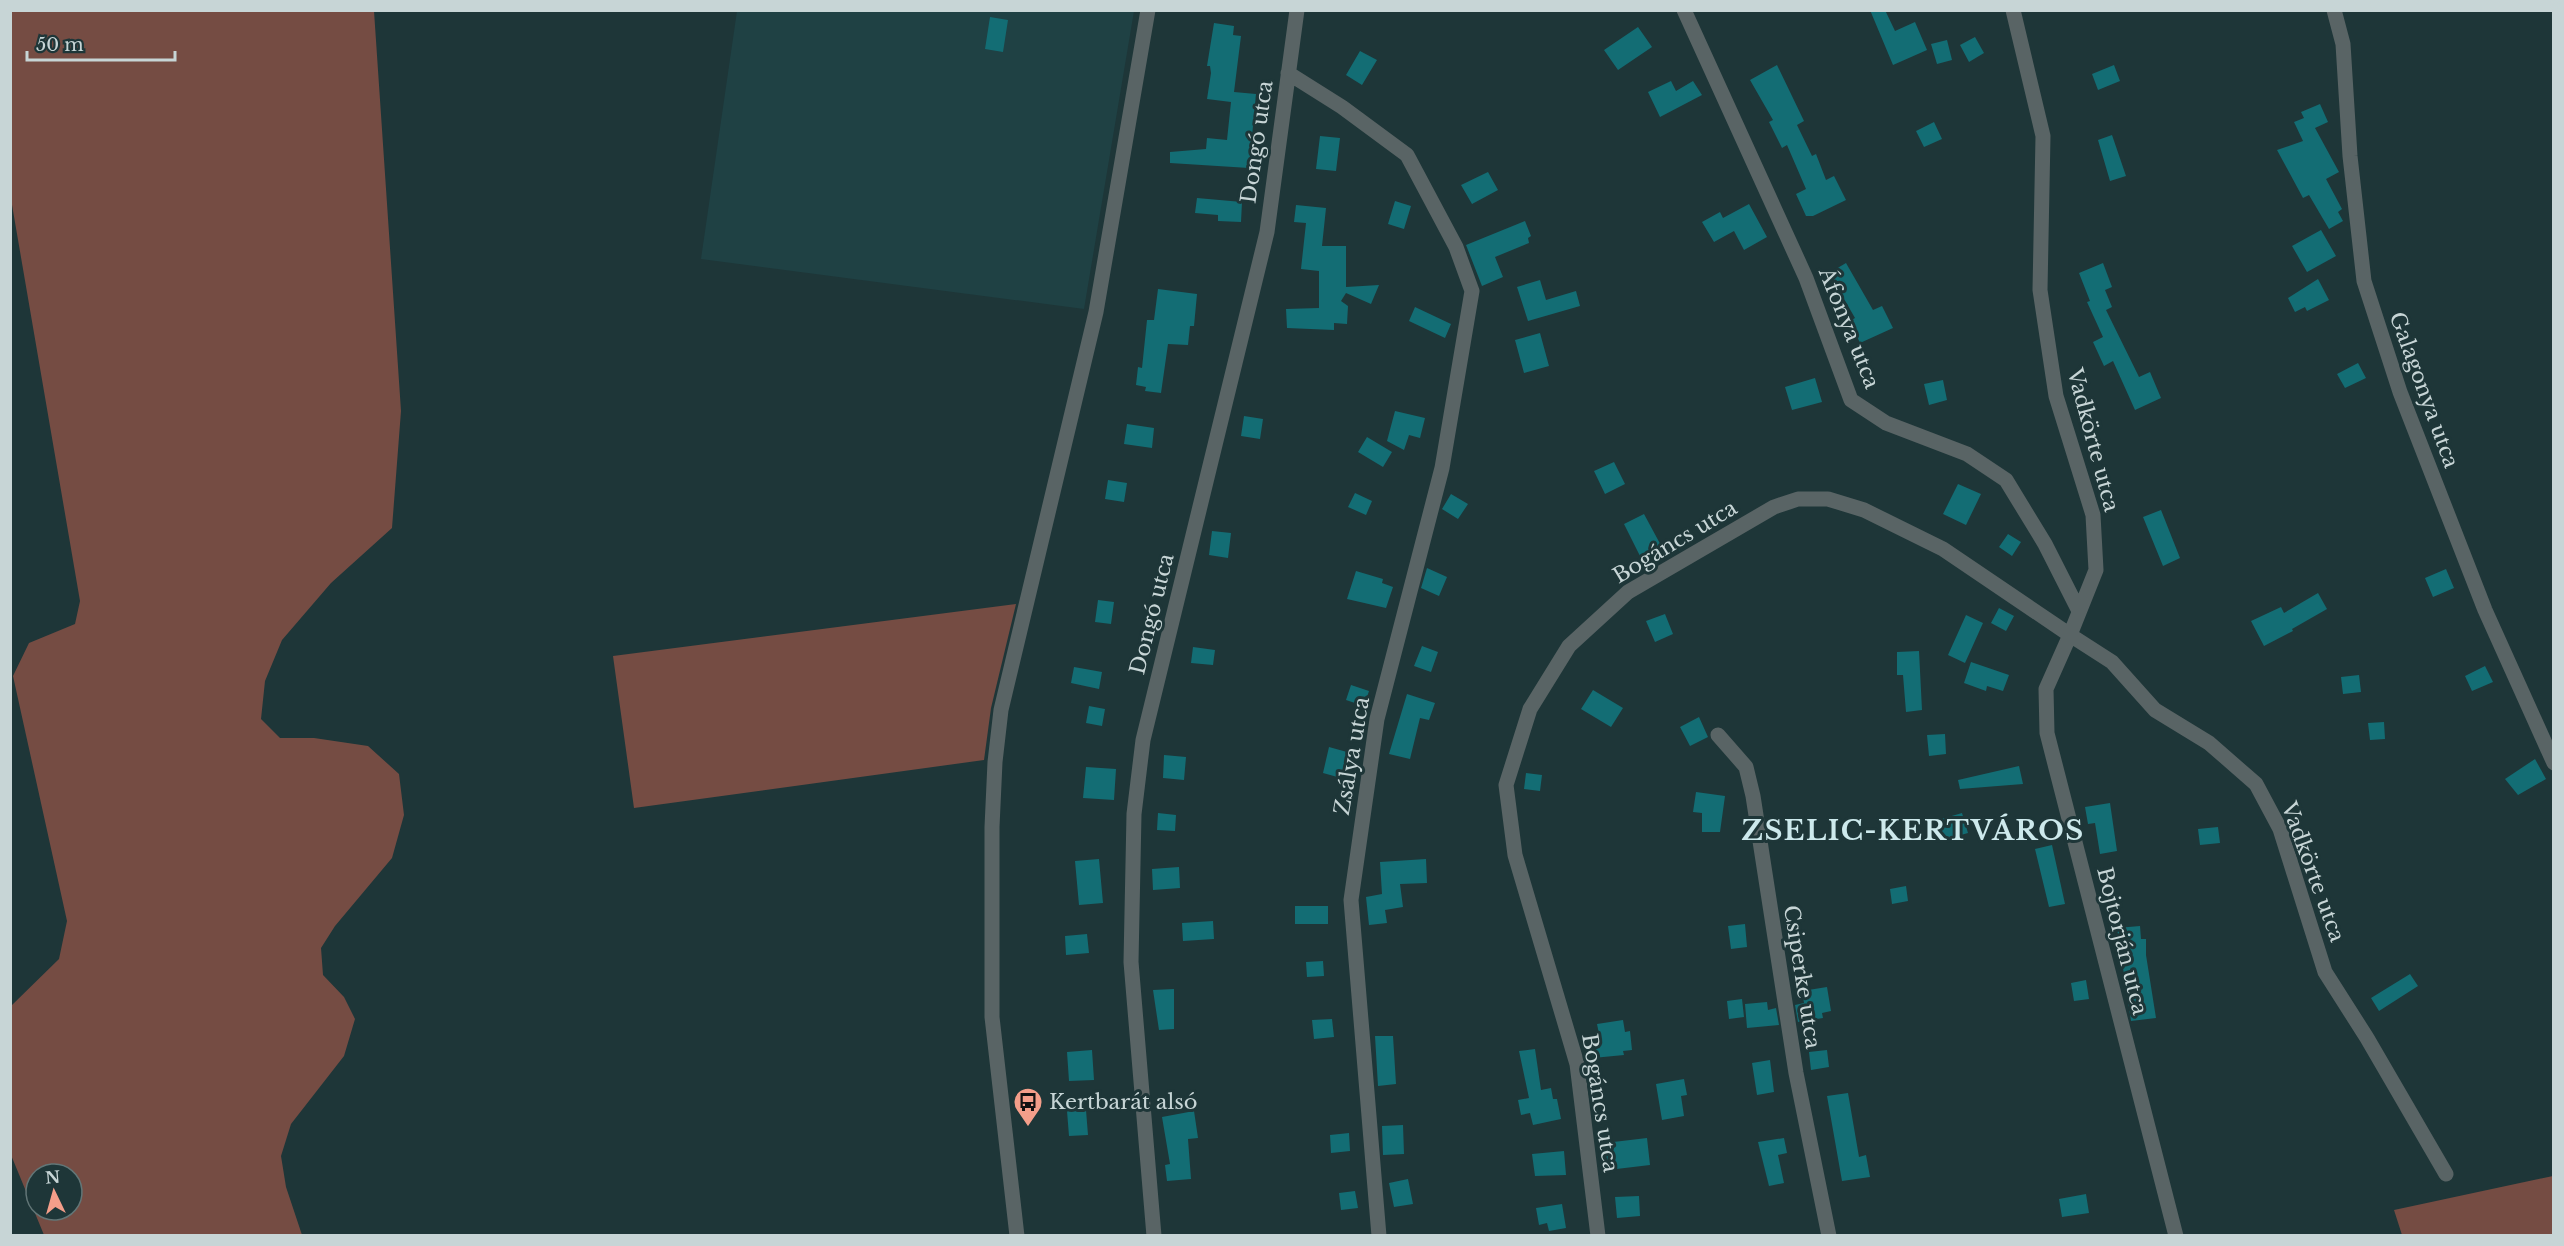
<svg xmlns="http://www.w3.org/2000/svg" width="2564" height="1246" viewBox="0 0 2564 1246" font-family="'Libre Baskerville',serif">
  <rect width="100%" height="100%" fill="#1e3638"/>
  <path fill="#1f4144" d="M737,11h397l-50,298 -383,-50z"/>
  <path fill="#754c43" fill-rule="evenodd" d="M10,11h364l27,400 -9,117 -61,55 -49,57 -17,41 -4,38 19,19h34l54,8 31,28 5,41 -12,43 -57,68 -14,22 2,27 21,22 11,22 -11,37 -53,68 -10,32 5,31 16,48h-258l-33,-80v-149l48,-47 8,-38 -54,-245 16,-33 46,-19 5,-23 -69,-402zM36,1174h36v36h-36z
    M1016,604l-25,104 -7,52 -350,48 -21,-152z
    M2553,1176v59h-151l-8,-25z"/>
  <path fill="#136d74" d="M1870,10h15l10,21 20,-9 12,28 -34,15z
    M990,17l18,3 -5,32 -18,-3z
    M1214,23l20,3 -1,9 8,1 -7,56 22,2 -7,74 -79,-5v-11l36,-3 1,-11 20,2 4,-38 -24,-3 4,-26 -1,-7h-3z
    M1638,27l14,20 -34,23 -14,-20z
    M1975,37l9,16 -15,9 -9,-17z
    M1947,40l5,20 -15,4 -6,-20z
    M1360,51l17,9 -15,25 -16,-10z
    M1777,65l27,56 -7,4 15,31 4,-2 10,26 8,-4 12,24 -33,16h-7l-10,-22 10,-5 -19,-44 -5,3 -13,-26 4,-2 -23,-40z
    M2114,65l6,16 -22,9 -6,-16z
    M1671,81l5,10 17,-10 9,14 -42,22 -12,-25z
    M2320,104l8,18 -13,6 24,44 -13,7 16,30 -4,3 5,9 -14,8 -20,-34 -6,3 -26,-48 26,-9 -9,-19 10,-4 -3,-6z
    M1934,122l8,17 -18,8 -8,-16z
    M2112,135l14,41 -16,5 -12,-41z
    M1320,136l20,2 -4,33 -20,-2z
    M1488,172l10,18 -26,14 -11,-19z
    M1197,198l45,4 -1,20 -23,-1v-6l-23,-2z
    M1395,201l16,5 -7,23 -16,-5z
    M1749,204l18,33 -23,13 -10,-19 -20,11 -12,-20 18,-10 3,6z
    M1296,205l30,3 -4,38h24v41l33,-2 -8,19 -25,-11 -5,8 7,5 -1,18 -13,-1v7l-47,-2 -1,-19 33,-1v-37l-18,-2 5,-46 -12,-1z
    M1525,221l6,15 -3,2 1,5 -34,14 8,20 -21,9 -16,-41z
    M2321,230l15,26 -29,16 -15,-26z
    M1846,263l27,47 9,-4 11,22 -33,15 -10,-22 5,-3 -26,-45z
    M2103,263l9,24 -7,3 7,17 -6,3 33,67 11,-5 11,26 -26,12 -22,-49 -9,5 -11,-24 10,-5 -16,-35 3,-1 -11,-28z
    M2318,279l11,21 -22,11 -2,-4 -10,5 -7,-14z
    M1540,280l6,20 30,-9 4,15 -52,15 -11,-34z
    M1158,289l39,5 -3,32h-4l-2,19 -20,-1 -7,49 -16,-2 1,-4 -10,-2 2,-18 4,1 5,-48h7z
    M1415,307l36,17 -6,14 -36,-17z
    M1540,333l9,33 -25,7 -9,-33z
    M2358,363l8,15 -21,10 -8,-14z
    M1815,378l7,24 -30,8 -7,-23z
    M1943,380l4,20 -18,5 -5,-21z
    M1395,411l30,7 -5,20 -11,-3 -5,15 -17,-9z
    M1244,416l19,3 -3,20 -19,-3z
    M1127,424l27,4 -2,20 -28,-4z
    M1367,437l25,15 -9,15 -25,-15z
    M1614,462l11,22 -20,10 -11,-23z
    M1108,480l19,3 -3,19 -19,-3z
    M1958,484l23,10 -15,31 -23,-11z
    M1355,493l17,8 -6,14 -18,-8z
    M1451,494l17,10 -10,15 -16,-10z
    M2161,510l19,48 -17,8 -20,-49z
    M1644,514l20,37 -21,11 -19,-38z
    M1212,531l19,2 -3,25 -19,-3z
    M2008,534l13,8 -9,14 -13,-9z
    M1676,543l4,7 -13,8 -4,-9z
    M1427,568l20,9 -8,19 -18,-8z
    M2446,569l8,19 -21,9 -8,-19z
    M1356,571l27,8 -1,4 11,4 -7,21 -39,-9z
    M2318,593l9,16 -35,20 1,2 -29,15 -13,-25 30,-14 3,6z
    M1098,600l16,2 -3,22 -16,-2z
    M1999,608l15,8 -8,15 -15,-8z
    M1665,614l8,20 -18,8 -9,-21z
    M1966,615l17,8 -18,40 -17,-8z
    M1422,646l16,6 -7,20 -17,-6z
    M1193,647l22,3 -2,15 -22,-2z
    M1919,651l3,59 -16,2 -3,-37h-6v-23z
    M1971,662l38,13 -6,16 -16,-5 -1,5 -22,-8z
    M2485,666l8,16 -21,9 -7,-15z
    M1074,667l28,5 -3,17 -28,-6z
    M2359,675l2,17 -18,2 -2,-17z
    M1351,685l18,6 -5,15 -18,-6z
    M1593,690l30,18 -12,19 -30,-18z
    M1407,694l28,9 -6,17 -9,-2 -10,41 -21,-5z
    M1089,706l16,3 -3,17 -16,-3z
    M1699,717l9,20 -18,9 -10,-19z
    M2384,722l1,17 -15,1 -2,-17z
    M1945,734l1,20 -17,2 -2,-21z
    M1329,747l18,5 -6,26 -18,-5z
    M1164,755l22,2 -2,23 -21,-2z
    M2535,759l11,20 -28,16 -13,-16z
    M2019,766l4,18 -63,5 -2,-9z
    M1086,767l30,2 -2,31 -31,-2z
    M1526,773l16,2 -2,16 -16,-2z
    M1696,792l29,4 -5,36h-18v-19l-9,-1z
    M2110,803l7,48 -17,3 -5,-31 -7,1 -3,-17z
    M1158,813l18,2 -1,16 -18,-1z
    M1962,813l6,20 -25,7 -5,-20z
    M2218,827l2,16 -20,2 -2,-16z
    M2052,845l13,59 -16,3 -14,-58z
    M1099,859l4,44 -24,2 -4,-44z
    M1426,859l1,24 -27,1 3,23 -18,3 2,13 -18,2 -3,-28 16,-3 -2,-32z
    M1179,867l1,21 -27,2 -1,-21z
    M1906,886l2,15 -16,3 -2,-15z
    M1295,906h33v18h-33z
    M1213,921l1,18 -31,2 -1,-18z
    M1745,924l2,23 -16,2 -3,-23z
    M2140,926l1,13h5v16l10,63 -25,3 -14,-93z
    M1087,934l2,19 -23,2 -1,-19z
    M1323,961l1,15 -17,1 -1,-15z
    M2410,974l8,12 -39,25 -8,-13z
    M2086,980l3,19 -15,2 -3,-18z
    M1827,987l4,24 -9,2 1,5 -25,4 -3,-17 9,-2 -2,-12z
    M1174,989v40l-15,1 -6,-40z
    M1742,999l2,18 -15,2 -2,-18z
    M1767,1002l1,8 8,-2 3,17 -32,3 -2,-24z
    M1332,1019l2,18 -20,2 -2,-19z
    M1623,1020l2,12 5,-1 2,19 -9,1 1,4 -31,3 -2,-23 8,-1 -2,-10z
    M1375,1036h18l3,48 -18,2z
    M1535,1049l6,41 10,-2 2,11h4l4,20 -28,6 -3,-12 -9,2 -3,-15 11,-2 -10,-47z
    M1092,1050l2,30 -25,1 -2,-29z
    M1827,1050l2,17 -18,3 -2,-18z
    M1770,1060l4,32 -17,3 -5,-32z
    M1684,1079l3,16 -6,1 3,20 -22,4 -6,-36z
    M1848,1093l11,64 7,-2 4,22 -28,4 -15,-85z
    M1086,1110l2,25 -19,1 -2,-25z
    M1194,1111l4,27 -10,1 3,40 -24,2 -2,-16 5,-1 -8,-47z
    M1403,1125l1,29 -21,1 -1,-29z
    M1349,1133l1,18 -19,2 -1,-18z
    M1647,1138l3,27 -42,5 -3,-27z
    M1784,1138l3,15 -9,2 6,28 -15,3 -11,-44z
    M1564,1151l2,24 -31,1 -3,-22z
    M1408,1179l5,25 -19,3 -5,-24z
    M1355,1191l3,17 -17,2 -2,-17z
    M2086,1194l3,19 -27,4 -3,-18z
    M1639,1196l1,20 -23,2 -2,-21z
    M1562,1204l4,24 -17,3 -2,-8 -8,2 -3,-17z"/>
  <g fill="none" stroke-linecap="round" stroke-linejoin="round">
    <path stroke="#596465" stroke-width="15" d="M1684,10l122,268 45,122 35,23 81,31 39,26 39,64 34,67
      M2013,10l30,126 -3,154 16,106 37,119 3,55 -26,65 42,27 43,48 54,33 47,41 24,45 45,143 42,66 79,136
      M2334,10l9,34 7,112 14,125 36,111 85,218 69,153
      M1288,73l54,34 65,48 49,92 16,44 -30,177 -65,251 -26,181 28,336
      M1718,735l28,32 7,29 43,277 33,163
      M1154,1236l-23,-274 3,-148 9,-74 124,-508 30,-222
      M1598,1236l-21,-172 -62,-209 -9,-70 24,-76 39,-63 59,-54 146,-85 24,-8h30l36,11 79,39 127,86 -24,54 1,44 129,503"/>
    <path stroke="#596465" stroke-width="15" d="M1017,1236l-25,-219v-190l3,-65 6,-52 95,-398 52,-302"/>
  </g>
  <defs>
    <g id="bus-pin" transform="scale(1.5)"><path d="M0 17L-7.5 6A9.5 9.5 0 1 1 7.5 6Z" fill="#f49e8a" stroke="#1e3638"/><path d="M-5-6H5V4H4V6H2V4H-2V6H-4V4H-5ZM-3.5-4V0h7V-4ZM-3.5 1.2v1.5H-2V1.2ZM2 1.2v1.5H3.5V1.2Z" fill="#111"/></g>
  </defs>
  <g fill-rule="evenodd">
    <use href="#bus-pin" x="1028" y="1102"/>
  </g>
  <g text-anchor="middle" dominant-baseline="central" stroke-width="6" stroke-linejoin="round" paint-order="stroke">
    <g font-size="21" fill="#c7d5d6" stroke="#1e3638">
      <text transform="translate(1257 142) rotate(-82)">Dongó utca</text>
      <text transform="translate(1849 328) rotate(68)">Áfonya utca</text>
      <text transform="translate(2424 390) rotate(70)">Galagonya utca</text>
      <text transform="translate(2093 440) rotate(75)">Vadkörte utca</text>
      <text transform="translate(1675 542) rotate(-31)">Bogáncs utca</text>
      <text transform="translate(1152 614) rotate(-76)">Dongó utca</text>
      <text transform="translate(1352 756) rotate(-80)">Zsálya utca</text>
      <text transform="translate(2313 872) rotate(70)">Vadkörte utca</text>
      <text transform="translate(2122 941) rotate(76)">Bojtorján utca</text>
      <text transform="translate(1802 977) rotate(81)">Csiperke utca</text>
      <text transform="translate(1600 1103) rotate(81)">Bogáncs utca</text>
    </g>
    <g font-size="21" fill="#c7d5d6" stroke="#1e3638" text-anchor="start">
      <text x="1049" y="1102">Kertbarát alsó</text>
    </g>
    <g font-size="27" font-weight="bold" letter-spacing="1.5" fill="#cde9ec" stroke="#1e3638">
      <text x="1913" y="830">ZSELIC-KERTVÁROS</text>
    </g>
  </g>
  <rect width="2564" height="1246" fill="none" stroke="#c7d5d6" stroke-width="24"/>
  <g transform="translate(54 1192) rotate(355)"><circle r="28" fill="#1e3638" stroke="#627677" stroke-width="1.5"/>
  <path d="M0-4.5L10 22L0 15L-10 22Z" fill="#f49e8a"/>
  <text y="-9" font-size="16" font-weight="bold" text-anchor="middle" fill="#c7d5d6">N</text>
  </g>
  <path d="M27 51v9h148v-9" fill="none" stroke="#c7d5d6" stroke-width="3"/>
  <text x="36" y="51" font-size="18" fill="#c7d5d6" stroke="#1e3638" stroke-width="4.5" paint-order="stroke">50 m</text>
</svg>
